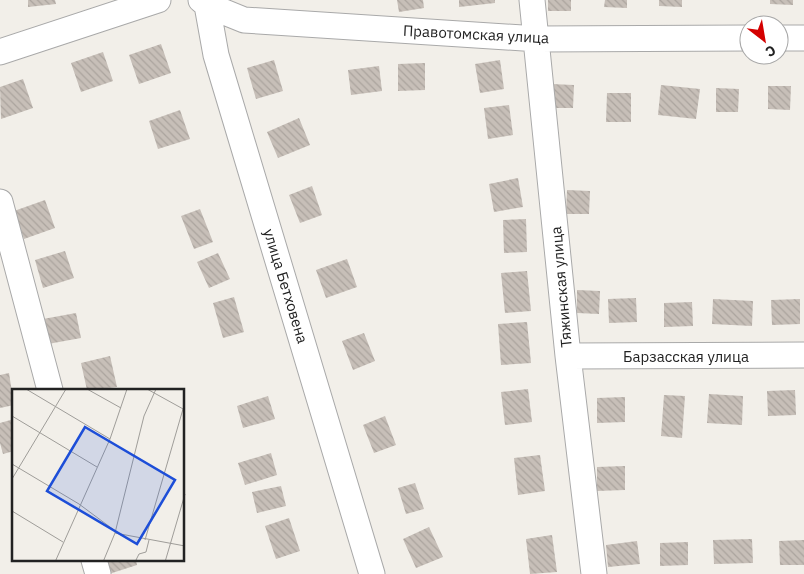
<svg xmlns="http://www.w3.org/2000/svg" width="804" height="574" viewBox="0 0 804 574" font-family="'IBM Plex Sans',sans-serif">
  <defs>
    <pattern id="building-back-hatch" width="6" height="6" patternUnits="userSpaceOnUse" patternTransform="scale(1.25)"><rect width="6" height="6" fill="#c7bfb8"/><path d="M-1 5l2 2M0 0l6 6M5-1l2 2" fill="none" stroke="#aba49e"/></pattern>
  </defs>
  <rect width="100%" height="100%" fill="#f2efe9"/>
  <path fill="url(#building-back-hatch)" d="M28,0h27l1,4 -28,3z
    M397,0h26l1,8 -25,4z
    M459,0h36v3l-36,4z
    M548,0h23v11h-23z
    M605,0h22v8l-23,-1z
    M659,0h23v7l-23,-1z
    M770,0h23v5l-23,-1z
    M161,44l10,29 -32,11 -10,-29z
    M103,52l10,29 -32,11 -10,-29z
    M274,60l9,31 -27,8 -9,-31z
    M500,60l4,29 -24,4 -5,-29z
    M425,63v27l-27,1v-27z
    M379,66l3,25 -31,4 -3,-25z
    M23,79l10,29 -32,11 -1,-32z
    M551,84l23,1 -1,23h-22z
    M661,85l39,4 -4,30 -38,-4z
    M768,86h23l-1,24 -22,-1z
    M716,88l23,1 -1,23h-22z
    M607,93h24v29h-25z
    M509,105l4,30 -25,4 -4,-31z
    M180,110l10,29 -32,10 -9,-28z
    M299,118l11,27 -32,13 -11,-26z
    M518,178l5,29 -29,5 -5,-28z
    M312,186l10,29 -22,8 -11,-28z
    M567,190l23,1 -1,23h-23z
    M45,200l10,28 -31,11 -10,-28z
    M200,209l13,33 -19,7 -13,-33z
    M526,219l1,33 -23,1 -1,-33z
    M65,251l9,27 -31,10 -8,-28z
    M218,253l12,26 -21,9 -12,-26z
    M347,259l10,28 -31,11 -10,-28z
    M527,271l4,40 -26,2 -4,-40z
    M577,290l23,1 -1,23 -22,-1z
    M234,297l10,35 -21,6 -10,-35z
    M636,298l1,24 -28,1 -1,-24z
    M713,299l40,2 -1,25 -40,-2z
    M800,299v25l-28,1 -1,-25z
    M692,302l1,24 -29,1v-24z
    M76,313l5,25 -33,6 -5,-25z
    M527,322l4,41 -30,2 -3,-41z
    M364,333l11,28 -22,9 -11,-29z
    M110,356l7,31 -30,3 -6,-27z
    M9,373l5,32 -14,3v-33z
    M528,389l4,33 -27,3 -4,-33z
    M795,390l1,25 -28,1 -1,-25z
    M709,394l34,2 -1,29 -35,-2z
    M664,395l21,1 -3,42 -21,-2z
    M268,396l7,23 -32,9 -6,-22z
    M625,397v25l-28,1v-25z
    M385,416l11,29 -22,8 -11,-28z
    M14,419v32l-11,3 -3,-11v-20z
    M271,453l6,22 -32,10 -7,-22z
    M540,455l5,36 -27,4 -4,-37z
    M625,466v24l-28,1v-24z
    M415,483l9,26 -18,5 -8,-26z
    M281,486l5,20 -29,7 -5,-21z
    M289,518l11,33 -24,8 -11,-33z
    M429,527l14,30 -27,11 -13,-29z
    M552,535l5,37 -27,2 -4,-35z
    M752,539l1,24 -39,1 -1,-24z
    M804,540v25h-24l-1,-24z
    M637,541l3,23 -32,3 -2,-22z
    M688,542v23l-28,1v-23z
    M103,560h33l1,5 -28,9z"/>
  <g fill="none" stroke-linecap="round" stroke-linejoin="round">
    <g stroke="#a9a9a9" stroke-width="27">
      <path id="minor" d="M201,0l6,5 9,50 156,519
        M532,0l36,356 26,218
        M207,5l37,15 294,19 211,-1
        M779,38h25
        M0,52l158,-52
        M0,202l50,188
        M568,356l236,-1
        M94,560l4,14"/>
    </g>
    <use href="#minor" stroke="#fff" stroke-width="25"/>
  </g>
  <g text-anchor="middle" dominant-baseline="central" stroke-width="4" stroke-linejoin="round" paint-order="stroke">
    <g font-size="15" fill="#222" stroke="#fff">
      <text transform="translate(476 34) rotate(3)">Правотомская улица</text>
      <text transform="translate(286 286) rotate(73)">улица Бетховена</text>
      <text transform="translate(561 287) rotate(-95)">Тяжинская улица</text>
      <text x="686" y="356">Барзасская улица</text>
    </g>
  </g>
  <g transform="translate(12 389)">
    <rect width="172" height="172" fill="#f2efe9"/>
    <path fill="none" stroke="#9f9d99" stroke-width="1" d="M14,0l84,50M75,0l34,19M135,0l38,21M0,27l85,51M0,75l67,40 35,26M0,90l54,-90M0,122l51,31M103,144l70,13M133,151l38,-131M43,173l55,-123 17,-50M91,173l12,-29 29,-117 12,-27M123,173l4,-8 7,-2 3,-12M153,173l20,-68"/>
    <path fill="#1d4ed8" fill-opacity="0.15" stroke="#1d4ed8" stroke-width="2.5" d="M73,38l90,53 -38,64 -90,-53z"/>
    <rect width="172" height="172" fill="none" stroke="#222" stroke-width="2.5"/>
  </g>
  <g transform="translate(764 40) rotate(149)"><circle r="24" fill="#ffffff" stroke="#a7a7a7"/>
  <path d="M0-4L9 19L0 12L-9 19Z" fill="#d40000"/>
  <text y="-8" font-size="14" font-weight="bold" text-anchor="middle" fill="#222222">С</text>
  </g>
</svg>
